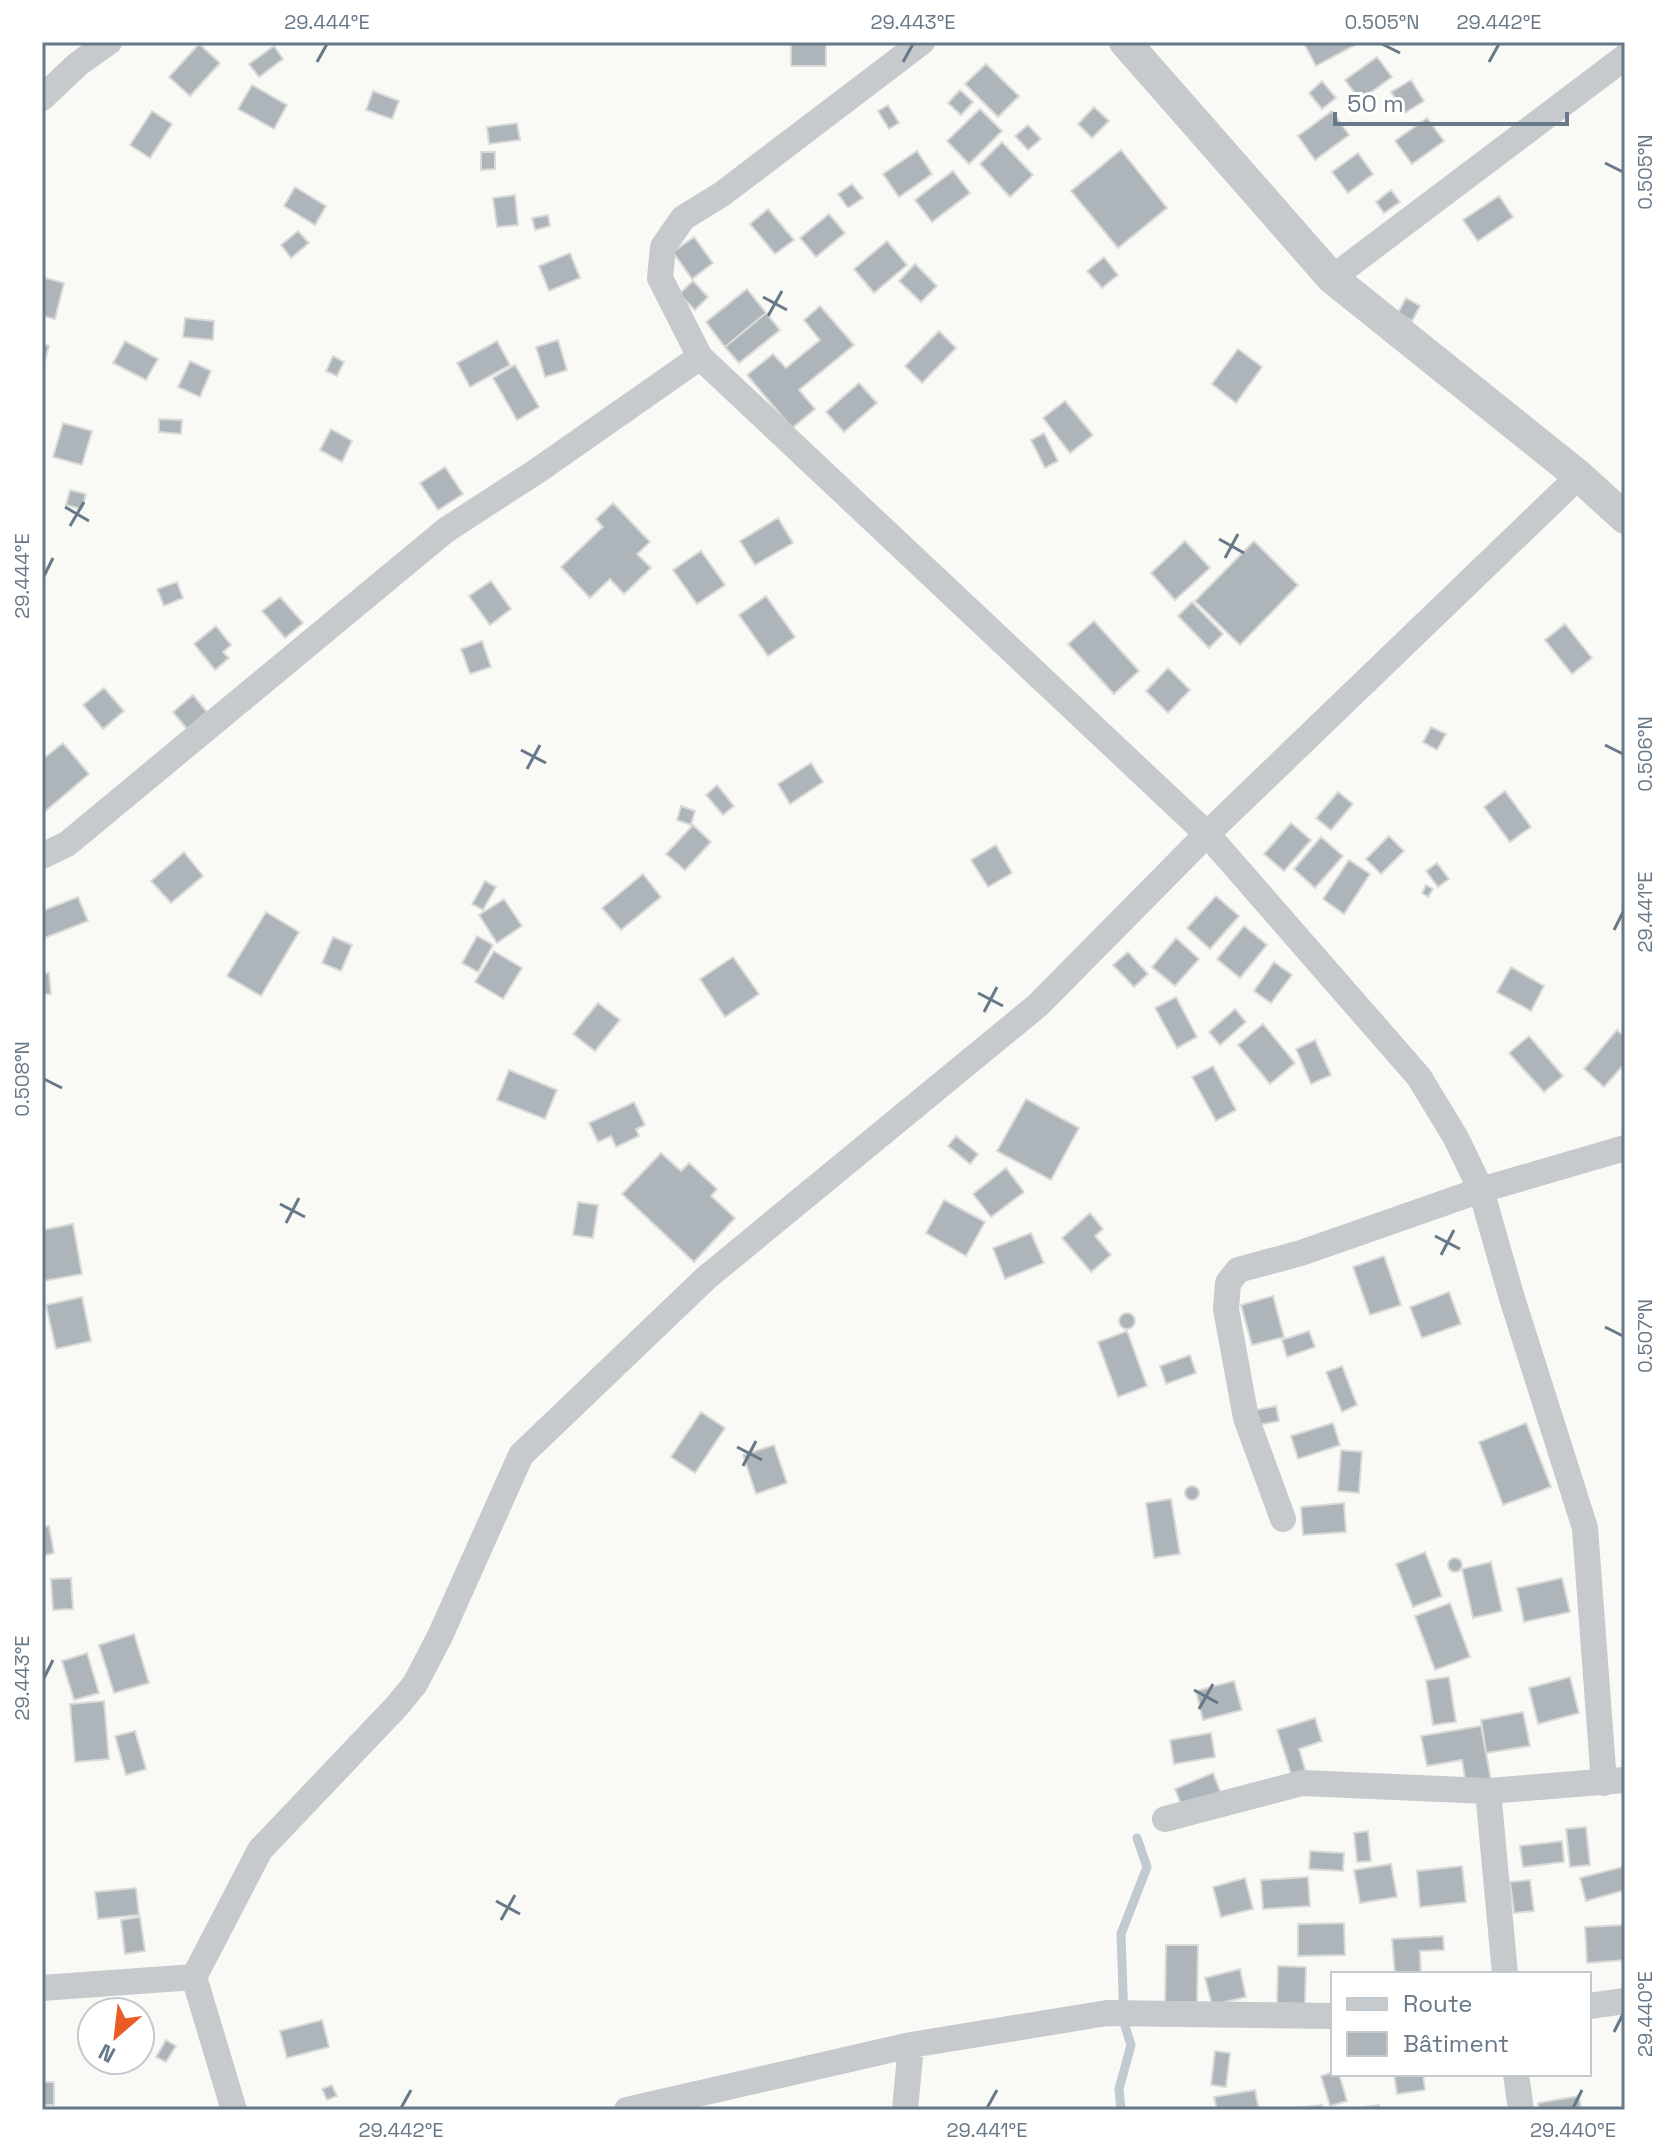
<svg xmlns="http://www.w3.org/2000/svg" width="1667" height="2152" viewBox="0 0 1667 2152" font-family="'Space Grotesk',sans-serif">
  <rect width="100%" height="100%" fill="#f9f9f6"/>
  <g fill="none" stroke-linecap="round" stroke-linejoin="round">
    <path stroke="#c1cad0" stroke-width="9" d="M1121,2110l-2,-21 12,-44 -7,-22 -3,-89 26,-67 -10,-29"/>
  </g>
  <path fill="#adb5bb" stroke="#dadbd8" stroke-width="2" d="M791,42l35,1v23h-35z
    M1303,42h56v1l-43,23z
    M199,44l21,19 -30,33 -21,-19z
    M274,46l9,13 -24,18 -10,-13z
    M1377,57l15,20 -32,23 -15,-20z
    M986,64l33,32 -21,21 -33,-33z
    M1411,80l13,21 -19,12 -14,-21z
    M1322,81l14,17 -14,11 -13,-16z
    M252,85l35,20 -13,24 -36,-20z
    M960,90l13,12 -12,13 -13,-12z
    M373,91l26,10 -7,18 -26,-9z
    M888,105l11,18 -10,6 -11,-18z
    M1094,107l15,14 -17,17 -14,-14z
    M980,109l22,22 -33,33 -22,-23z
    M152,111l20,13 -22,34 -20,-13z
    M1332,111l17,24 -34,25 -17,-24z
    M1427,118l17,23 -32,23 -17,-23z
    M517,123l3,17 -31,4 -2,-17z
    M1028,125l13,14 -13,11 -13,-14z
    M1002,142l31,33 -23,22 -30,-33z
    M1121,150l46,58 -49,40 -47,-57z
    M917,151l15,23 -33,23 -16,-23z
    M481,152h14v17l-14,1z
    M1358,153l15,21 -25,19 -16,-21z
    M953,171l17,22 -38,29 -17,-22z
    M852,184l11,14 -15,10 -10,-14z
    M295,187l31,19 -11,19 -31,-19z
    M1391,190l9,12 -16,11 -8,-11z
    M515,195l3,30 -21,2 -4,-29z
    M1499,196l14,21 -35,24 -15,-21z
    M768,209l26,31 -19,14 -25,-30z
    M829,214l16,19 -29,24 -16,-19z
    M548,215l2,11 -15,4 -3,-12z
    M298,231l11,12 -18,15 -10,-13z
    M694,237l19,26 -21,16 -19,-27z
    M887,241l20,24 -33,28 -20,-24z
    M570,253l10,25 -31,13 -10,-25z
    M1104,257l14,18 -16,13 -15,-17z
    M915,264l22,22 -16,16 -22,-21z
    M42,277l22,6 -9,36 -13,-3z
    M693,281l15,16 -13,13 -16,-16z
    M747,289l19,24 -41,34 -19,-25z
    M1406,298l14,8 -8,15 -14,-8z
    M820,306l34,39 -55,45 16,19 -23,19 -45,-53 26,-21 13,14 34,-28 -16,-20z
    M766,313l14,17 -41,33 -14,-16z
    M185,318l29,3 -1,19 -30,-3z
    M939,331l17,17 -34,35 -17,-17z
    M558,340l9,30 -22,7 -9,-30z
    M125,341l33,18 -12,21 -33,-17z
    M497,341l13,24 -40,22 -13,-24z
    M42,344l7,2 -7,26z
    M1238,349l24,18 -26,36 -24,-19z
    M333,356l11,6 -7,14 -11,-5z
    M190,361l21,10 -11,26 -22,-10z
    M515,365l24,42 -22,13 -24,-42z
    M859,383l18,20 -33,29 -18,-20z
    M1065,401l28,34 -23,18 -27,-35z
    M159,419l23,1 -1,14 -22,-2z
    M63,423l29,8 -10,34 -29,-8z
    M331,429l21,12 -10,21 -22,-12z
    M1044,433l14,28 -13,7 -14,-28z
    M445,467l18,27 -25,16 -18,-27z
    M70,490l16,4 -4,15 -16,-4z
    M613,503l37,39 -13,12 14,14 -27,26 -14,-15 -20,19 -29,-31 42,-40 -7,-8z
    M778,518l15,25 -38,22 -15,-24z
    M1185,541l25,27 -35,32 -24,-27z
    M1254,541l44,44 -58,60 -45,-44z
    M701,551l24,34 -28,19 -24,-34z
    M491,581l20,28 -21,16 -21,-29z
    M177,582l6,16 -19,8 -7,-17z
    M766,596l29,41 -27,19 -29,-41z
    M280,597l23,26 -18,15 -23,-27z
    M1192,602l31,32 -14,14 -31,-32z
    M1094,621l45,50 -25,23 -46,-50z
    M1565,624l27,34 -20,16 -27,-34z
    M216,626l15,19 -8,7 6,6 -14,12 -21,-26z
    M482,641l9,26 -21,7 -9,-25z
    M1168,668l22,22 -22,23 -22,-22z
    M104,688l20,23 -21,18 -20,-24z
    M193,695l14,17 -20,17 -14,-17z
    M1431,727l15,7 -9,16 -14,-8z
    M63,743l26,31 -47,40v-54z
    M811,763l12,19 -33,22 -12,-20z
    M717,785l17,21 -11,9 -17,-20z
    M1505,791l26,36 -21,15 -26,-35z
    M1338,792l15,12 -22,26 -15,-12z
    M681,806l14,5 -4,14 -14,-5z
    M1291,823l20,17 -27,31 -20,-17z
    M693,825l18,17 -26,28 -19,-16z
    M1389,836l15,15 -23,23 -15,-15z
    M1321,837l22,19 -28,32 -21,-19z
    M996,845l16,28 -24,14 -17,-27z
    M184,852l19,24 -32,27 -20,-22z
    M1349,860l21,14 -26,40 -21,-15z
    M1437,863l12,16 -11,8 -12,-16z
    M643,874l18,23 -40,33 -19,-22z
    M485,881l11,6 -13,23 -11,-6z
    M1426,885l7,4 -5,8 -6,-4z
    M1216,896l23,20 -29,33 -23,-21z
    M78,897l10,24 -46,18v-28z
    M504,899l18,27 -25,17 -18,-28z
    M266,912l33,20 -38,64 -34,-20z
    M1244,926l23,19 -27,33 -23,-19z
    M477,936l16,9 -15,27 -16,-9z
    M333,937l19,8 -11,26 -19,-8z
    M1176,938l23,21 -24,27 -23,-19z
    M494,951l28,17 -19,31 -28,-17z
    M1128,952l20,22 -14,13 -21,-22z
    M733,957l26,37 -34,23 -25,-38z
    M1274,962l18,13 -21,28 -17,-12z
    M1511,967l33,19 -13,25 -34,-19z
    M49,973l2,21h-9v-20z
    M1176,997l21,40 -20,11 -22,-40z
    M598,1003l22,17 -25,31 -22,-17z
    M1235,1009l11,13 -26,23 -11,-13z
    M1263,1024l32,39 -25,21 -32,-39z
    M1617,1030l8,7v26l-21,24 -20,-18z
    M1529,1036l34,40 -19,16 -35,-39z
    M1315,1040l16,35 -20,9 -15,-35z
    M1213,1066l23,44 -20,11 -24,-44z
    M509,1070l48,20 -12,29 -48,-19z
    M1026,1099l53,29 -28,52 -54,-29z
    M634,1102l11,23 -9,4 3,7 -23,11 -5,-11 -13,6 -9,-19z
    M956,1136l22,18 -8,10 -22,-18z
    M661,1153l20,18 8,-8 28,26 -6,7 24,22 -41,44 -72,-68z
    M1006,1168l18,24 -33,25 -18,-23z
    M944,1200l41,22 -19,34 -40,-23z
    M578,1202l20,3 -5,33 -20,-3z
    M1090,1213l13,16 -8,7 16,19 -20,17 -29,-34z
    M73,1224l9,50 -38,7 -2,-51z
    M1031,1233l13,30 -39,16 -12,-31z
    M1384,1256l17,49 -31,10 -17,-48z
    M1449,1292l12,32 -39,14 -12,-31z
    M1273,1296l11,41 -32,8 -11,-40z
    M82,1297l9,44 -35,8 -10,-44z
    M1119 1321a8 8 0 1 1 16 0a8 8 0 1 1-16 0Z
    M1127,1331l20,55 -29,11 -20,-55z
    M1309,1331l6,16 -28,10 -5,-17z
    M1190,1355l6,18 -30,11 -6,-18z
    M1342,1366l15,39 -15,7 -16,-40z
    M1276,1406l3,15 -21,4 -3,-15z
    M701,1412l24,16 -30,45 -24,-16z
    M1333,1423l7,22 -42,14 -7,-23z
    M1526,1423l25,64 -48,18 -24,-63z
    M774,1445l13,38 -31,11 -13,-39z
    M1341,1450l21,2 -3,41 -21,-2z
    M1185 1493a7 7 0 1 1 14 0a7 7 0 1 1-14 0Z
    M1171,1499l9,55 -26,4 -8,-55z
    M1344,1503l2,29 -43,3 -2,-28z
    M49,1526l5,27 -12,3v-29z
    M1425,1552l17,44 -29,11 -17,-43z
    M1448 1565a7 7 0 1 1 14 0a7 7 0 1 1-14 0Z
    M1491,1562l11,49 -29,7 -11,-49z
    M71,1578l2,31 -20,1 -2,-31z
    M1562,1578l8,34 -46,10 -7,-34z
    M1450,1603l20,54 -35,13 -20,-54z
    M134,1634l15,49 -35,10 -15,-48z
    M87,1653l12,40 -25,7 -12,-39z
    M1449,1677l7,45 -23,3 -7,-45z
    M1570,1677l9,36 -41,11 -9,-36z
    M1234,1681l8,29 -39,10 -7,-29z
    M104,1701l5,58 -34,3 -5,-58z
    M1523,1712l7,34 -44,7 -5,-33z
    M1315,1718l7,23 -23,8 9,30 -14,4 -17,-53z
    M1481,1726l11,59 -25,5 -5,-30 -35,6 -6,-30z
    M135,1731l11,38 -20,6 -11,-39z
    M1211,1733l4,24 -41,7 -4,-24z
    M1213,1773l7,18 -31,33 -14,-35z
    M1586,1827l4,38 -20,2 -4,-38z
    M1368,1831l3,30 -14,1 -3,-29z
    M1562,1841l2,21 -41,5 -3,-21z
    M1310,1851l34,2 -1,18 -34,-2z
    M1391,1864l6,33 -37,6 -6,-33z
    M1462,1866l4,36 -46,5 -3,-36z
    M1622,1867l3,23 -39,11 -6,-23z
    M1308,1877l2,29 -47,3 -2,-29z
    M1245,1878l8,31 -32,8 -8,-30z
    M1530,1880l4,31 -20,2 -4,-31z
    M136,1888l3,27 -41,4 -3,-27z
    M140,1917l5,34 -20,3 -4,-34z
    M1344,1923l1,32 -47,1v-32z
    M1625,1925v35l-38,3 -2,-36z
    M1443,1936l1,14 -24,1 1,23h-26l-3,-35z
    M1166,1945h32l-1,61h-32z
    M1278,1966l28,1 -1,37 -28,-1z
    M1240,1969l6,28 -34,8 -7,-27z
    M322,2020l7,27 -42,11 -7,-27z
    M166,2040l10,6 -10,16 -10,-5z
    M1215,2051l15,2 -4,34 -15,-2z
    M1333,2072l6,2 8,27 -17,5 -9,-30z
    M1394,2074h29l2,16 -28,4z
    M42,2082h12v23h-12z
    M332,2085l5,11 -10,4 -5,-11z
    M1255,2090l4,20h-42l-3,-13z
    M1579,2096l2,14h-42l-1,-7z
    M1322,2105v5h-38v-1z
    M1379,2105l1,5h-41z"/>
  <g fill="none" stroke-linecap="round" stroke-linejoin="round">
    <path stroke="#c6cacd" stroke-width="26" d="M42,98l36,-34 31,-22
      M1332,278l293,-221
      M700,357l-40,-79 3,-31 20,-29 39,-24 200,-152
      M42,856l25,-12 379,-314 91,-59 163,-114 507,477 212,243 37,61 25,52 30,105 74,233 19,255
      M1283,1519l-37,-101 -20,-109 2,-26 10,-13 63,-17 180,-63 144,-42
      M1488,1791l17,183
      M1165,1819l137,-36 186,8 137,-11
      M42,1988l152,-11
      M1589,2006l36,-5
      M1516,2074l5,36
      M234,2110l-40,-133 66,-127 137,-144 18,-22 25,-48 81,-181 185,-177 332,-273 169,-171 372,-358
      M627,2110l284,-65 196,-32 226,3
      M905,2110l6,-65"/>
    <path stroke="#c6cacd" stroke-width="32" d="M1125,42l207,236 247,198 46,42"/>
  </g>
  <path fill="none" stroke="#677888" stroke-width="3" d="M1382,44l18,9M317,62l10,-18M903,62l10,-18M1489,62l10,-18M1605,163l18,9M763,297l24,13M768,316l14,-25M65,507l24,14M70,526l14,-24M1219,539l25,14M1225,558l13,-24M44,576l9,-18M1605,745l18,9M521,750l25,13M527,769l13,-24M1614,930l9,-18M978,993l25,13M984,1012l13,-25M44,1079l18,9M280,1204l25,13M286,1223l13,-25M1435,1236l25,13M1441,1255l13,-25M1605,1327l18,9M737,1447l25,13M743,1466l13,-25M44,1678l9,-18M1194,1690l24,13M1199,1709l14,-25M496,1901l24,13M501,1920l14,-25M1614,2032l9,-18M401,2108l10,-18M987,2108l10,-18M1573,2108l9,-18"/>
  <rect width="1667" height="2152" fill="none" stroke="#ffffff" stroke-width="88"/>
  <rect x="1331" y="1972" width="260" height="104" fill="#ffffff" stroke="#c2c9cf" stroke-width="2"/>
  <rect x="1347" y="1998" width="40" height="12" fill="#c6cacd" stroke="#c2c9cf" stroke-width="2"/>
  <text x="1403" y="2012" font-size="24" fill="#677888">Route</text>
  <rect x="1347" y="2032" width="40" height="24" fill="#adb5bb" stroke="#c2c9cf" stroke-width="2"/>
  <text x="1403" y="2052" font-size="24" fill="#677888">Bâtiment</text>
  <g transform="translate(116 2036) rotate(208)"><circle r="38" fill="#ffffff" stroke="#c2c9cf" stroke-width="2"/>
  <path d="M0-6L14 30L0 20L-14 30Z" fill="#ea5c25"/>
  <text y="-12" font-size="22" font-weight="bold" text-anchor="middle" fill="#677888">N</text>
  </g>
  <path d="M1335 112v12h232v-12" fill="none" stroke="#677888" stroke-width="4"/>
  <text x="1347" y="112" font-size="24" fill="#677888" stroke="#ffffff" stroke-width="6" paint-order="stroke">50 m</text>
  <rect x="44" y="44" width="1579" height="2064" fill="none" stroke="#677888" stroke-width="3"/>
  <g font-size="20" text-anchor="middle" fill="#677888">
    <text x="327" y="29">29.444°E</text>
    <text x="913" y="29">29.443°E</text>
    <text x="1382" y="29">0.505°N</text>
    <text x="1499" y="29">29.442°E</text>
    <text transform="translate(1645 172) rotate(-90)" y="7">0.505°N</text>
    <text transform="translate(22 576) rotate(-90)" y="7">29.444°E</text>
    <text transform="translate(1645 754) rotate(-90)" y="7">0.506°N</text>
    <text transform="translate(1645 912) rotate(-90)" y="7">29.441°E</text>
    <text transform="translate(22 1079) rotate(-90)" y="7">0.508°N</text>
    <text transform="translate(1645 1336) rotate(-90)" y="7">0.507°N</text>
    <text transform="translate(22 1678) rotate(-90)" y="7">29.443°E</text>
    <text transform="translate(1645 2014) rotate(-90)" y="7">29.440°E</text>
    <text x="401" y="2137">29.442°E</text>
    <text x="987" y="2137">29.441°E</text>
    <text x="1573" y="2137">29.440°E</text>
  </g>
</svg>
